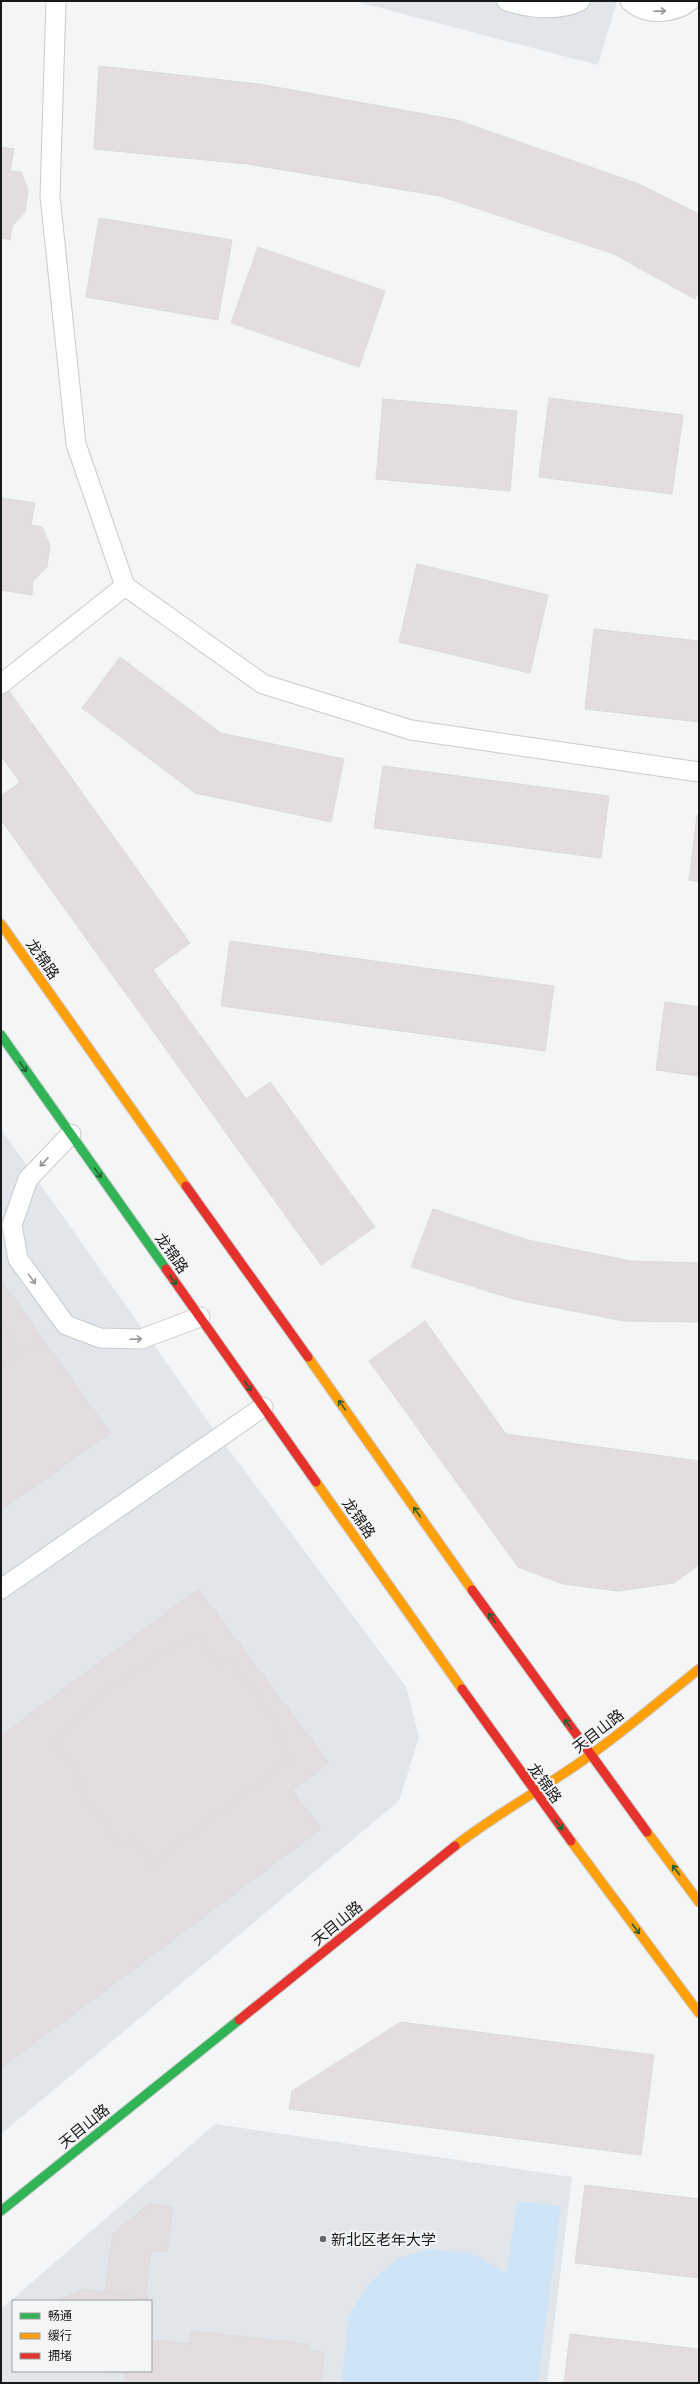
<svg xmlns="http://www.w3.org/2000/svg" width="700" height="2384" viewBox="0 0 700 2384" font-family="'PT Sans Narrow','Noto Sans SC',sans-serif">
  <rect width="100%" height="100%" fill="#f4f5f6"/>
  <path fill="#e2e5ea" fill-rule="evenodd" d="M354,1h263l-19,64z
    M1,1129l208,294 197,264 13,50 -20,64 -398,333z
    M215,2124l357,53 -25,206h-546v-74zM13,2301h138v70h-138z"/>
  <path fill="#cfe4f7" d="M517,2201l44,5 -23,177h-196l6,-65 19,-33 30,-26 33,-10 41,4 36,20z"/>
  <path fill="#e3dde0" stroke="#dadbdb" d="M99,66l160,18 198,36 182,64 60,30v77l-4,8 -81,-45 -174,-58 -193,-32 -153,-15z
    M1,147l13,2 -4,22 11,1 7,18 -3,22 -13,14 -2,14 -9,-2z
    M99,218l133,22 -14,80 -132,-23z
    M258,247l127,44 -26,76 -128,-44z
    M549,398l134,17 -11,79 -133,-17z
    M383,399l134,12 -7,80 -134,-12z
    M1,498l34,5 -4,22 11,2 8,18 -3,22 -14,14 -1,14 -31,-5z
    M417,564l131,31 -18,78 -131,-31z
    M594,629l105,12v81l-114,-13z
    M120,657l101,76 123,26 -13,63 -136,-29 -113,-85z
    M1,680l189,263 -37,27 93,129 24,-17 105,145 -54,38 -320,-445v-24l19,-14 -19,-26z
    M383,766l226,30 -8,62 -227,-30z
    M697,815l2,1v66l-10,-2z
    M230,941l324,45 -9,65 -324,-45z
    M665,1002l34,5v69l-43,-6z
    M433,1209l95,31 103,21 68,2v59l-75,-1 -111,-22 -102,-32z
    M1,1280l41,58 -21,15 -20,-29z
    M425,1321l81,113 193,27v104l-25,18 -56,8 -55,-7 -45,-17 -149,-206z
    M1,1324l20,29 -20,15z
    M42,1338l68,95 -109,77v-142z
    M198,1589l131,174 -37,27 29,39 -320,239v-332z
    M198,1635l22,30 8,-7 53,72 -5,8 15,20 -140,107 -19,-25 -9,7 -50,-66 8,-3 -28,-37 40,-40 54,-39z
    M401,2022l253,33 -13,100 -352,-46 3,-18z
    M585,2185l114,14v79l-124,-15z
    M149,2204l24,3 -6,45 -16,-2 -6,49 -40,-7 8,-59z
    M84,2289l61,10 3,-3 -1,5h-90z
    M191,2331l118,13 -1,6 16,2 -3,31h-196l1,-12h25v-31l39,4z
    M570,2334l129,15v34h-135z
    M102,2371h24v2z"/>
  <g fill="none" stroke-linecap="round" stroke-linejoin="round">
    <g stroke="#cbcbcc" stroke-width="21">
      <path id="lane" d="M56,1l-6,195 26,248 49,142 138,98 148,46 288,42
        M507,1c22,7 51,11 73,0
        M630,1c16,15 44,13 60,0
        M1,684l124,-98
        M71,1134l-43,45 -16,46 6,34 48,66 34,13 41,1 59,-22
        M1,1589l262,-182"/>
    </g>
    <g stroke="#cbcbcc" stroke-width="11">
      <path id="fast" d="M1,1035l165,234
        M1,2211l238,-191"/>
    </g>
    <g stroke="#cbcbcc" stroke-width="11">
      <path id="slow" d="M1,924l185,262
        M308,1357l164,233
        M316,1482l146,207
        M647,1832l52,70
        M571,1841l128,172
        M455,1846c42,-33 90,-58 134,-90 38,-27 74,-58 110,-87"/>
    </g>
    <g stroke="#cbcbcc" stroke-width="11">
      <path id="jam" d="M186,1186l122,171
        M166,1269l150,213
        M472,1590l175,242
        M462,1689l109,152
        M239,2020l216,-174"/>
    </g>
    <use href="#lane" stroke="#fdfefe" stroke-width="19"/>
    <use href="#fast" stroke="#30b455" stroke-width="9"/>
    <use href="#slow" stroke="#ff9f0a" stroke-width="9"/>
    <use href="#jam" stroke="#e5322d" stroke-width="9"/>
  </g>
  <defs><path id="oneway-shaft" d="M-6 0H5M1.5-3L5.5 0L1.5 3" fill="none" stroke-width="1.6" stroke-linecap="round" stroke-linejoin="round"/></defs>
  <g stroke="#969797">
    <use href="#oneway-shaft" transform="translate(660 11) rotate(-2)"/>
    <use href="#oneway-shaft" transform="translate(44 1162) rotate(133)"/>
    <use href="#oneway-shaft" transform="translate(32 1279) rotate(54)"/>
    <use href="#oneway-shaft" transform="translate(136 1339) rotate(-2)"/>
  </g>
  <g stroke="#235f34">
    <use href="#oneway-shaft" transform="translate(23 1067) rotate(55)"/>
    <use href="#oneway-shaft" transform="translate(98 1173) rotate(55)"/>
    <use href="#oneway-shaft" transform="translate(173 1280) rotate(55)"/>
    <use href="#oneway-shaft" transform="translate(248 1386) rotate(55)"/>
    <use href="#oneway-shaft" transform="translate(342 1405) rotate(-125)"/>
    <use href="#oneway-shaft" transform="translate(417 1512) rotate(-125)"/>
    <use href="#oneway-shaft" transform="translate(492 1618) rotate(-125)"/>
    <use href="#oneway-shaft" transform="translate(568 1724) rotate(-125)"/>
    <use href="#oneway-shaft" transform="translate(559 1825) rotate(53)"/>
    <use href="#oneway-shaft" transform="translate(676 1870) rotate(-127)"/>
    <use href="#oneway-shaft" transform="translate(636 1929) rotate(53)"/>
  </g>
  <circle fill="#656666" stroke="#f3f5f7" stroke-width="1.5" cx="323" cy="2239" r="4"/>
  <g text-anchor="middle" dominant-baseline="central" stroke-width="4" stroke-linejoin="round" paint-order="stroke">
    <g font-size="15" fill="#181919" stroke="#f3f5f7">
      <text transform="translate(43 959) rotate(55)">龙锦路</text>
      <text transform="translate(172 1253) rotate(55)">龙锦路</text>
      <text transform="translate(359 1518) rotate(55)">龙锦路</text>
      <text transform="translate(598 1731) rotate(-38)">天目山路</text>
      <text transform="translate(545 1783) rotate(54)">龙锦路</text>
      <text transform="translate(337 1923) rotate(-39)">天目山路</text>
      <text transform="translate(84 2126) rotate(-39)">天目山路</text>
    </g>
    <g font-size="15" fill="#181919" stroke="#f3f5f7" text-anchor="start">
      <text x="331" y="2239">新北区老年大学</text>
    </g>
  </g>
  <rect width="700" height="2384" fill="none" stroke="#181919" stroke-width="4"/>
  <rect x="12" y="2300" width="140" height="72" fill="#f3f5f7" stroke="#9b9d9e"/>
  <rect x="20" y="2313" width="20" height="6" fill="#30b455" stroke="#9b9d9e"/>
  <text x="48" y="2320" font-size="12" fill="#181919">畅通</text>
  <rect x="20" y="2333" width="20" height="6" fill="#ff9f0a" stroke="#9b9d9e"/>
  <text x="48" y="2340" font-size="12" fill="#181919">缓行</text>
  <rect x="20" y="2353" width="20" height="6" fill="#e5322d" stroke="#9b9d9e"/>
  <text x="48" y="2360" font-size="12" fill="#181919">拥堵</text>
</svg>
